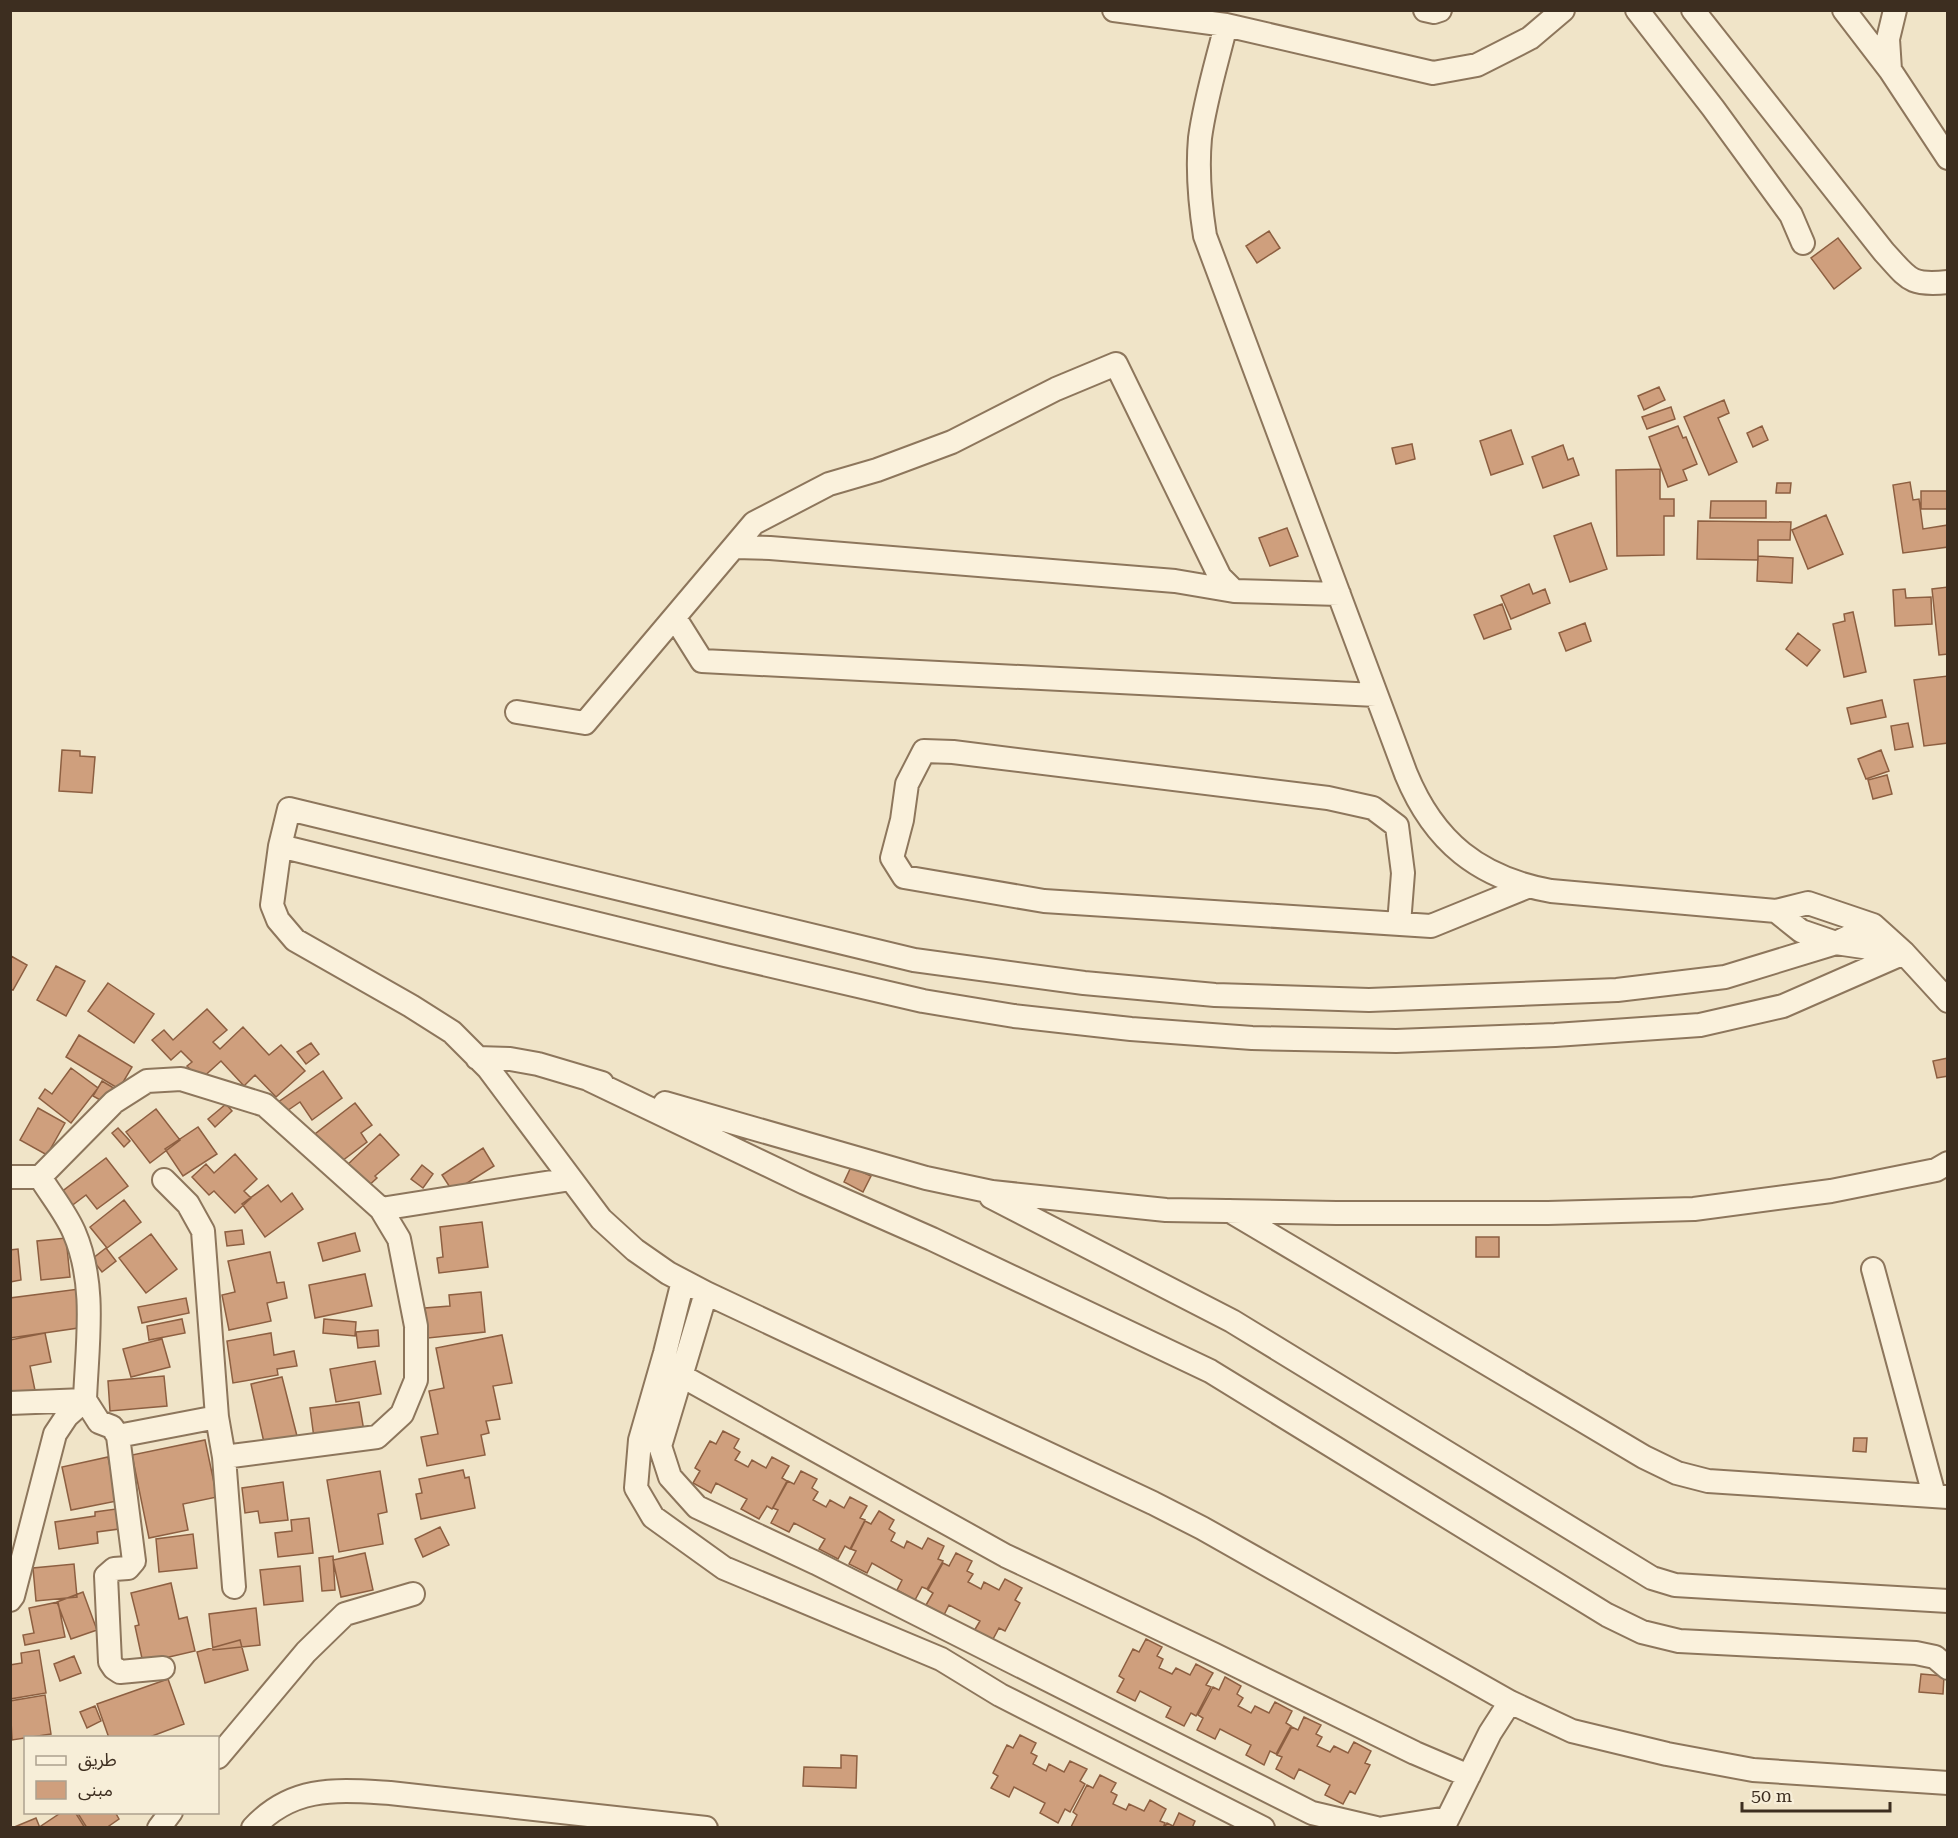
<svg xmlns="http://www.w3.org/2000/svg" width="1958" height="1838" viewBox="0 0 1958 1838" font-family="'Roboto Serif','Noto Sans Arabic',serif">
  <rect width="100%" height="100%" fill="#f0e4c8"/>
  <path fill="#cf9f7d" stroke="#8d5f41" stroke-width="1.5" d="M1269,231l11,17 -23,15 -11,-17z
    M1838,238l23,30 -27,21 -23,-31z
    M1659,387l6,13 -21,10 -6,-14z
    M1724,400l5,13 -11,5 19,44 -28,13 -25,-58z
    M1671,407l4,12 -28,10 -5,-12z
    M1678,426l5,12 3,-1 11,27 -14,6 4,10 -19,7 -19,-50z
    M1762,426l6,14 -15,7 -6,-14z
    M1511,430l12,34 -32,11 -11,-34z
    M1412,444l3,15 -19,5 -4,-16z
    M1563,445l5,15 5,-2 6,17 -36,13 -11,-31z
    M1660,469v30h14v17h-10v39l-47,1 -1,-86z
    M1910,482l3,18 6,-1 4,30 25,-4v22l-45,6 -10,-68z
    M1777,483h14l-1,10h-14z
    M1921,491h27v18h-27z
    M1711,501h55v17h-56z
    M1826,515l17,39 -35,15 -16,-39z
    M1698,521l93,1 -1,18h-32v20l-61,-1z
    M1591,523l16,46 -37,13 -16,-46z
    M1287,528l11,28 -28,10 -11,-28z
    M1758,556l35,2 -1,25 -35,-2z
    M1529,584l4,10 12,-5 5,14 -39,16 -10,-23z
    M1948,587v67l-9,1 -7,-66z
    M1905,589l1,9 25,-1 1,27 -37,2 -2,-36z
    M1502,604l9,25 -27,10 -10,-24z
    M1853,612l13,60 -22,5 -11,-53 12,-3 -1,-7z
    M1585,623l6,18 -25,10 -7,-18z
    M1798,633l22,17 -13,16 -21,-17z
    M1948,676v67l-24,3 -10,-66z
    M1882,700l4,17 -35,7 -4,-16z
    M1908,723l5,24 -18,3 -4,-24z
    M62,750l18,1v5l15,1 -3,36 -33,-2z
    M1881,750l8,21 -23,8 -8,-20z
    M1887,775l5,19 -19,5 -5,-19z
    M11,956l16,9 -14,25 -3,-1z
    M56,966l29,15 -19,35 -29,-16z
    M108,983l46,31 -20,29 -46,-32z
    M207,1009l20,21 -14,12 7,7 23,-22 26,28 12,-10 24,26 -29,26 -21,-22 -11,11 -23,-25 -21,19 -13,-14 5,-4 -11,-11 -10,9 -19,-20 12,-10 9,10z
    M79,1035l53,32 -13,22 -53,-32z
    M311,1043l8,11 -13,10 -9,-12z
    M1948,1058v18l-11,2 -4,-17z
    M71,1068l27,20 -27,35 -32,-25 6,-9 7,5z
    M323,1071l19,27 -30,22 -12,-18 -19,13 -7,-10z
    M102,1081l15,9 -8,15 -16,-9z
    M355,1103l17,22 -11,8 6,9 -29,22 -23,-30z
    M226,1104l6,7 -17,16 -7,-8z
    M38,1108l27,15 -18,32 -27,-15z
    M156,1109l24,31 -30,23 -24,-31z
    M198,1127l19,27 -34,22 -18,-27z
    M118,1128l12,13 -6,6 -12,-14z
    M380,1134l19,21 -24,21 2,2 -12,11 -20,-22z
    M483,1148l11,18 -41,26 -11,-17z
    M235,1154l22,25 -13,12 7,7 -16,15 -21,-22 -5,4 -17,-18 14,-13 8,9z
    M106,1158l22,28 -31,23 -11,-14 -16,12 -10,-14z
    M422,1165l11,9 -10,14 -12,-9z
    M851,1167l20,9 -8,16 -19,-10z
    M268,1185l13,17 11,-9 11,16 -38,28 -23,-33z
    M124,1200l17,22 -34,26 -17,-21z
    M482,1222l6,45 -49,6 -2,-15 6,-1 -3,-30z
    M242,1230l2,14 -17,2 -2,-14z
    M355,1233l5,18 -37,10 -5,-18z
    M151,1234l26,35 -31,24 -27,-35z
    M1476,1237h23v20h-23z
    M66,1238l4,39 -29,3 -4,-39z
    M106,1248l10,13 -14,11 -10,-13z
    M18,1249l3,31 -11,2v-32z
    M270,1252l7,31 7,-1 3,16 -20,5 4,18 -42,9 -7,-35 13,-3 -7,-31z
    M365,1274l7,32 -57,12 -6,-33z
    M79,1289l6,38 -75,11v-40z
    M481,1292l4,40 -57,6 -3,-30 25,-2 -1,-11z
    M186,1298l3,15 -47,10 -4,-16z
    M182,1319l3,14 -36,7 -2,-14z
    M324,1319l32,3 -1,14 -32,-3z
    M378,1330l1,16 -21,2 -2,-16z
    M45,1333l6,29 -21,4 8,39 -28,6v-71z
    M271,1333l3,22 20,-4 3,15 -20,3 1,6 -45,8 -6,-42z
    M502,1335l10,48 -19,3 7,33 -14,2 3,12 -8,2 4,20 -58,11 -6,-29 17,-3 -9,-43 15,-3 -8,-40z
    M162,1339l8,28 -39,10 -8,-28z
    M375,1361l6,33 -45,8 -6,-33z
    M164,1376l3,30 -57,5 -2,-30z
    M282,1377l16,63 -33,7 -14,-63z
    M359,1402l5,29 -50,7 -4,-30z
    M723,1431l16,8 -5,9 6,4 -5,8 13,7 4,-7 14,8 6,-11 17,9 -7,12 5,3 -15,28 -5,-3 -8,13 -18,-10 6,-10 -31,-16 -5,10 -18,-10 7,-12 -5,-3 15,-27 6,3z
    M1854,1438h13l-1,14 -13,-1z
    M205,1440l12,57 -34,7 5,26 -39,8 -17,-83z
    M108,1457l9,44 -46,9 -9,-43z
    M463,1470l2,8 4,-1 6,31 -54,11 -5,-25 6,-1 -3,-14z
    M380,1471l7,41 -9,2 5,30 -44,8 -12,-72z
    M801,1471l16,8 -5,9 6,4 -5,8 13,7 4,-7 14,8 6,-11 17,9 -7,12 5,2 -15,29 -5,-3 -7,13 -19,-10 6,-10 -31,-16 -5,9 -18,-9 7,-13 -5,-2 15,-27 6,3z
    M283,1482l5,38 -28,3 -2,-12 -13,2 -3,-25z
    M116,1509l3,20 -22,3 1,11 -39,6 -4,-27 40,-6v-4z
    M879,1511l15,9 -5,9 6,4 -4,8 13,7 3,-7 15,8 6,-11 16,8 -6,13 5,2 -16,28 -5,-2 -7,13 -18,-10 5,-10 -30,-17 -5,10 -18,-9 7,-13 -5,-2 14,-28 6,3z
    M309,1518l4,35 -35,4 -3,-24 17,-2 -1,-11z
    M440,1527l9,18 -26,12 -8,-18z
    M193,1534l4,34 -38,4 -3,-33z
    M365,1553l8,37 -32,7 -8,-37z
    M956,1553l16,8 -5,10 6,3 -5,8 13,7 3,-7 15,8 6,-11 17,9 -7,12 5,3 -15,28 -6,-3 -7,13 -18,-10 6,-10 -31,-16 -5,10 -18,-10 7,-12 -5,-3 15,-27 6,3z
    M333,1556l2,34 -13,1 -3,-33z
    M74,1564l3,33 -41,4 -3,-33z
    M300,1566l3,35 -39,4 -4,-35z
    M171,1583l8,36 8,-2 8,34 -52,12 -8,-37 4,-1 -8,-32z
    M83,1592l14,38 -26,9 -14,-37z
    M58,1602l7,35 -40,8 -2,-10 11,-2 -5,-25z
    M256,1608l4,37 -47,5 -4,-36z
    M1146,1639l16,8 -5,9 6,3 -4,9 13,6 4,-6 14,7 6,-11 17,9 -7,12 5,2 -15,29 -5,-3 -7,13 -18,-9 5,-10 -31,-16 -5,10 -18,-9 7,-13 -5,-3 14,-27 6,3z
    M240,1640l8,30 -43,13 -8,-31z
    M39,1650l7,43 -36,6v-34l12,-2 -1,-10z
    M74,1656l7,17 -21,8 -6,-17z
    M1921,1674l23,2 -1,18 -24,-2z
    M1225,1677l16,9 -4,8 6,4 -5,8 13,7 4,-7 14,7 6,-11 17,9 -6,12 5,3 -15,28 -6,-3 -6,14 -18,-10 5,-10 -31,-16 -5,10 -18,-9 6,-12 -5,-3 15,-28 6,3z
    M168,1679l16,45 -37,14h-38l-12,-34z
    M45,1695l6,39 -39,6 -2,-39z
    M95,1706l6,15 -14,7 -7,-16z
    M1304,1717l17,8 -5,9 6,3 -5,9 13,6 4,-6 14,7 6,-11 17,9 -6,12 5,2 -15,29 -5,-3 -7,13 -18,-9 5,-10 -31,-16 -5,10 -18,-10 6,-12 -5,-2 15,-28 6,3z
    M1020,1735l16,8 -5,10 6,3 -4,8 13,7 3,-7 15,8 6,-11 17,8 -7,12 5,3 -15,28 -5,-3 -7,14 -18,-10 5,-10 -31,-16 -5,10 -18,-9 7,-12 -5,-3 14,-28 6,3z
    M841,1755l16,1 -1,32 -53,-2 1,-19 37,1z
    M1100,1775l16,8 -5,9 6,3 -4,9 13,6 3,-6 15,7 6,-11 16,9 -6,12 5,2 -2,5 -92,-1 6,-12 -4,-3 14,-27 6,3z
    M62,1812h13l10,16h-43l-1,-2z
    M77,1812h38l4,7 -13,9h-19z
    M1179,1813l16,8 -3,7h-28l3,-5 6,3z
    M36,1818l4,10h-28z"/>
  <g fill="none" stroke-linecap="round" stroke-linejoin="round">
    <g stroke="#8d765c" stroke-width="26">
      <path id="minor" d="M1114,10l112,15 207,48 44,-8 53,-27 33,-28
        M1425,10l9,2 6,-2
        M1637,10l76,98 78,107 12,28
        M1693,10l191,242c25,27 25,34 64,30
        M1844,10l46,60
        M1895,10l-7,29 2,31 58,88
        M1226,25c-9,37 -21,75 -26,113 -3,33 0,66 5,98l201,538c28,68 73,104 145,117l225,20 32,-8 65,22 31,28 44,48
        M735,547l35,1 405,33 59,10 105,3
        M675,618l27,43 674,34
        M517,712l68,11 169,-200 75,-39 48,-14 75,-28 104,-53 60,-25 104,213 14,14
        M280,846l445,109 198,46 91,15 117,13 121,9 144,3 159,-6 145,-10 83,-19 121,-53
        M1776,911l25,20 35,12 68,10
        M1399,924l4,-51 -6,-47 -24,-18 -45,-10 -375,-46 -29,-1 -17,33 -5,36 -10,38 12,19 140,24 387,25 96,-39
        M1873,925l-37,18 -111,34 -108,13 -248,10 -154,-5 -131,-12 -170,-23 -625,-151 -9,37 -8,59 6,15 17,20 116,66 41,26 36,36 113,151 34,31 33,23 38,20 447,210 49,25 308,174 62,29 95,23 86,16 195,13
        M477,1058l33,1 28,5 64,19
        M590,1080l215,103 127,56 278,132 397,244 35,17 37,9 237,12 19,4 13,11
        M665,1103l261,75 66,14 174,18 170,3h212l146,-4 137,-18 105,-21 12,-7
        M10,1177h30l74,-75 33,-21 34,-2 84,26 116,104 18,30 17,87v54l-14,34 -25,23 -153,20 -7,-40 -14,-186 -15,-27 -24,-24
        M991,1197l241,124 420,257 23,7 273,16
        M381,1209l190,-30
        M1230,1211l414,246 33,16 31,8 240,16
        M1873,1269l61,226
        M683,1281l-18,72 -25,87 -4,48 17,29 71,51 217,91 59,36 263,133
        M706,1293l-46,153 10,31 27,30 119,56 496,250 64,15
        M680,1375l326,181 207,98 202,99 54,23
        M10,1403l75,-3 14,22 13,5 6,9 99,-19
        M118,1436l16,125 -6,7 -14,1 -8,7 4,86 4,6 6,4 43,-4
        M224,1457l10,130
        M10,1600l3,-4 42,-162 12,-18 18,-16c2,-56 12,-115 -11,-168 -8,-19 -23,-37 -34,-55
        M218,1757l88,-105 39,-38 68,-20
        M159,1828l12,-16
        M253,1828c40,-43 84,-38 137,-35l316,35
        M1384,1828l64,-10
        M1443,1828l47,-95 20,-31"/>
    </g>
    <use href="#minor" stroke="#faf1dc" stroke-width="22"/>
  </g>
  <rect width="1958" height="1838" fill="none" stroke="#3d2e20" stroke-width="24"/>
  <rect x="24" y="1736" width="195" height="78" fill="#f7eed8" stroke="#ada18e" stroke-width="1.5"/>
  <rect x="36" y="1756" width="30" height="9" fill="#faf1dc" stroke="#ada18e" stroke-width="1.5"/>
  <text x="78" y="1766" font-size="18" fill="#3d2e20">طريق</text>
  <rect x="36" y="1781" width="30" height="18" fill="#cf9f7d" stroke="#ada18e" stroke-width="1.5"/>
  <text x="78" y="1796" font-size="18" fill="#3d2e20">مبنى</text>
  <path d="M1742 1802v9h148v-9" fill="none" stroke="#3d2e20" stroke-width="3"/>
  <text x="1751" y="1802" font-size="18" fill="#3d2e20" stroke="#f7eed8" stroke-width="4.5" paint-order="stroke">50 m</text>
</svg>
